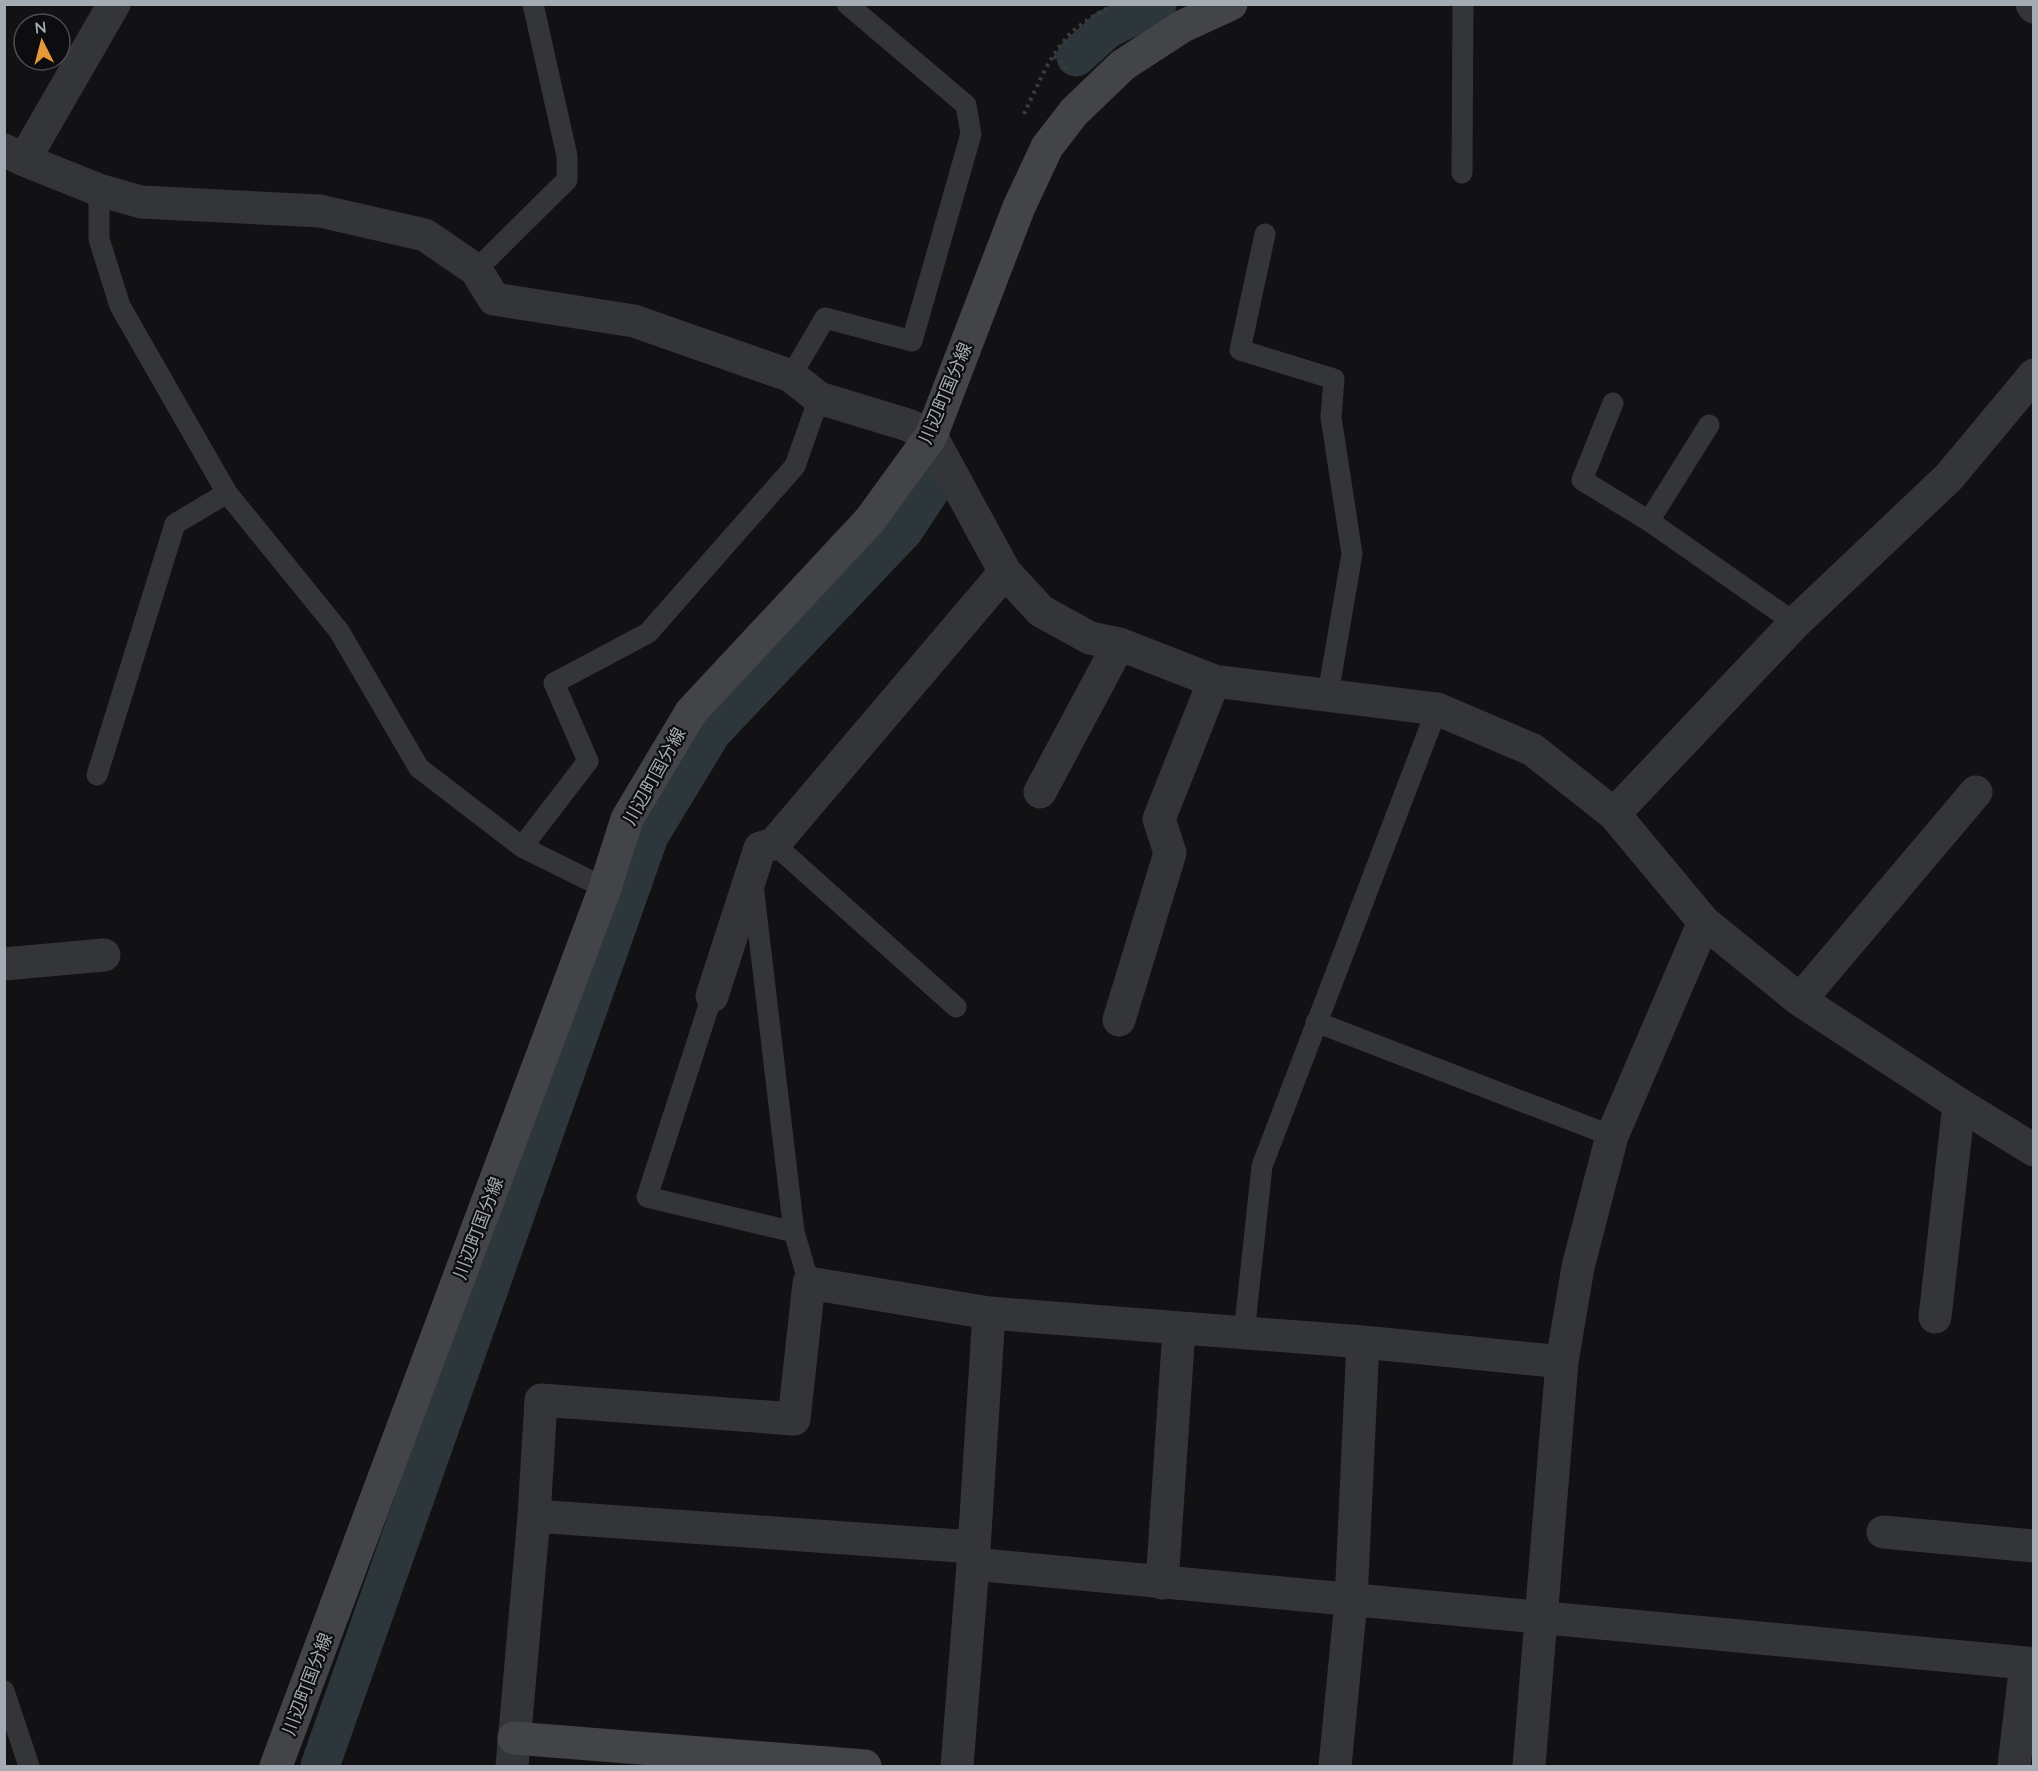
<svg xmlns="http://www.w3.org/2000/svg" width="2038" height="1771" viewBox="0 0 2038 1771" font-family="Quicksand,'Noto Sans JP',sans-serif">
  <rect width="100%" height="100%" fill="#121214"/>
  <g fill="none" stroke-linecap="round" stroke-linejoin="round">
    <path stroke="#2d363b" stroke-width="39" d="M1076,57l31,-28 50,-25
      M320,1766l329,-930 63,-104 192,-202 29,-44"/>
    <path stroke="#3a3c3f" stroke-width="4" stroke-dasharray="3 4.5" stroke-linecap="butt" d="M1054,56l15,14
      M1024,114c13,-27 26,-61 48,-82 12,-11 28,-20 43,-28"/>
    <path stroke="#343538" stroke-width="21" d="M1462,173l1,-169
      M1265,234l-25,116 94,29 -3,38 21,137 -24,140
      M476,270l91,-90v-24l-34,-152
      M791,376l34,-58 87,23 59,-207 -5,-29 -119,-101
      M1613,403l-31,77 67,41 146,102
      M227,493l112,138 80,137 103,79 83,41
      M1649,521l60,-96
      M97,775l78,-251 52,-31 -107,-187 -21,-67v-49
      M774,844l182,163
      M522,847l66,-86 -34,-78 94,-50 147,-167 24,-68
      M753,885l41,347
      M712,996l-65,201 147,35 15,51
      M1316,1022l296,114
      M1244,1334l18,-168 175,-457
      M4,1691l25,75"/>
    <path stroke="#343538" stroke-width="33" d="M2032,4l2,3
      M4,150l20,10 75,30 42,12 179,9 105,24 51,35 18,29 140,22 157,55 28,22 89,27 23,11 74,136 36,39 49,27 29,6 95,37 223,28 96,41 81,64 90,108 96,78 159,104 75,46
      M24,160l90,-156
      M1040,792l79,-148
      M1614,814l181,-191 154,-146 85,-102
      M4,964l100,-9
      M712,996l48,-148 14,-4 231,-272
      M1800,1000l176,-208
      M1119,1020l51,-167 -11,-34 55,-138
      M1935,1317l24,-213
      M534,1516l439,31
      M1883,1532l151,14
      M973,1564l1053,99 -12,103
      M1162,1583l17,-254
      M512,1766l22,-250 7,-116 253,19 15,-136 180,30 374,29 199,20
      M957,1766l16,-202 16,-251
      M1335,1766l16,-165 12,-259
      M1529,1766l33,-404 16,-95 34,-131 92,-214"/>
    <path stroke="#424448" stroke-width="33" d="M514,1738l351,28
      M276,1766l329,-878 22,-69 64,-107 179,-192 61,-84 88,-229 28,-60 27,-35 49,-47 60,-39 48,-22"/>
  </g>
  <g text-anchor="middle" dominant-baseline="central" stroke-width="4.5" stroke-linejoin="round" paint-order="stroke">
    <g font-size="18" fill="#a5abb3" stroke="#0d0d0f">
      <text transform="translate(945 393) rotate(-67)">川辺町国分線</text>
      <text transform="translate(654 776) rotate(-61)">川辺町国分線</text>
      <text transform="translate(478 1228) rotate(-69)">川辺町国分線</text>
      <text transform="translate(307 1684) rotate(-69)">川辺町国分線</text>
    </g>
  </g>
  <rect width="2038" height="1771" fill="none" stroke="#a5abb3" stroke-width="12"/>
  <g transform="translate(42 42) rotate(354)"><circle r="28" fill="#0d0d0f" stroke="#4a4c51" stroke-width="1.5"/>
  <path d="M0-4.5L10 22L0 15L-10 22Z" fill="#e59939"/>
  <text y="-9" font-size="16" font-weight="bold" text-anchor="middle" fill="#a5abb3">N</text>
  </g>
</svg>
